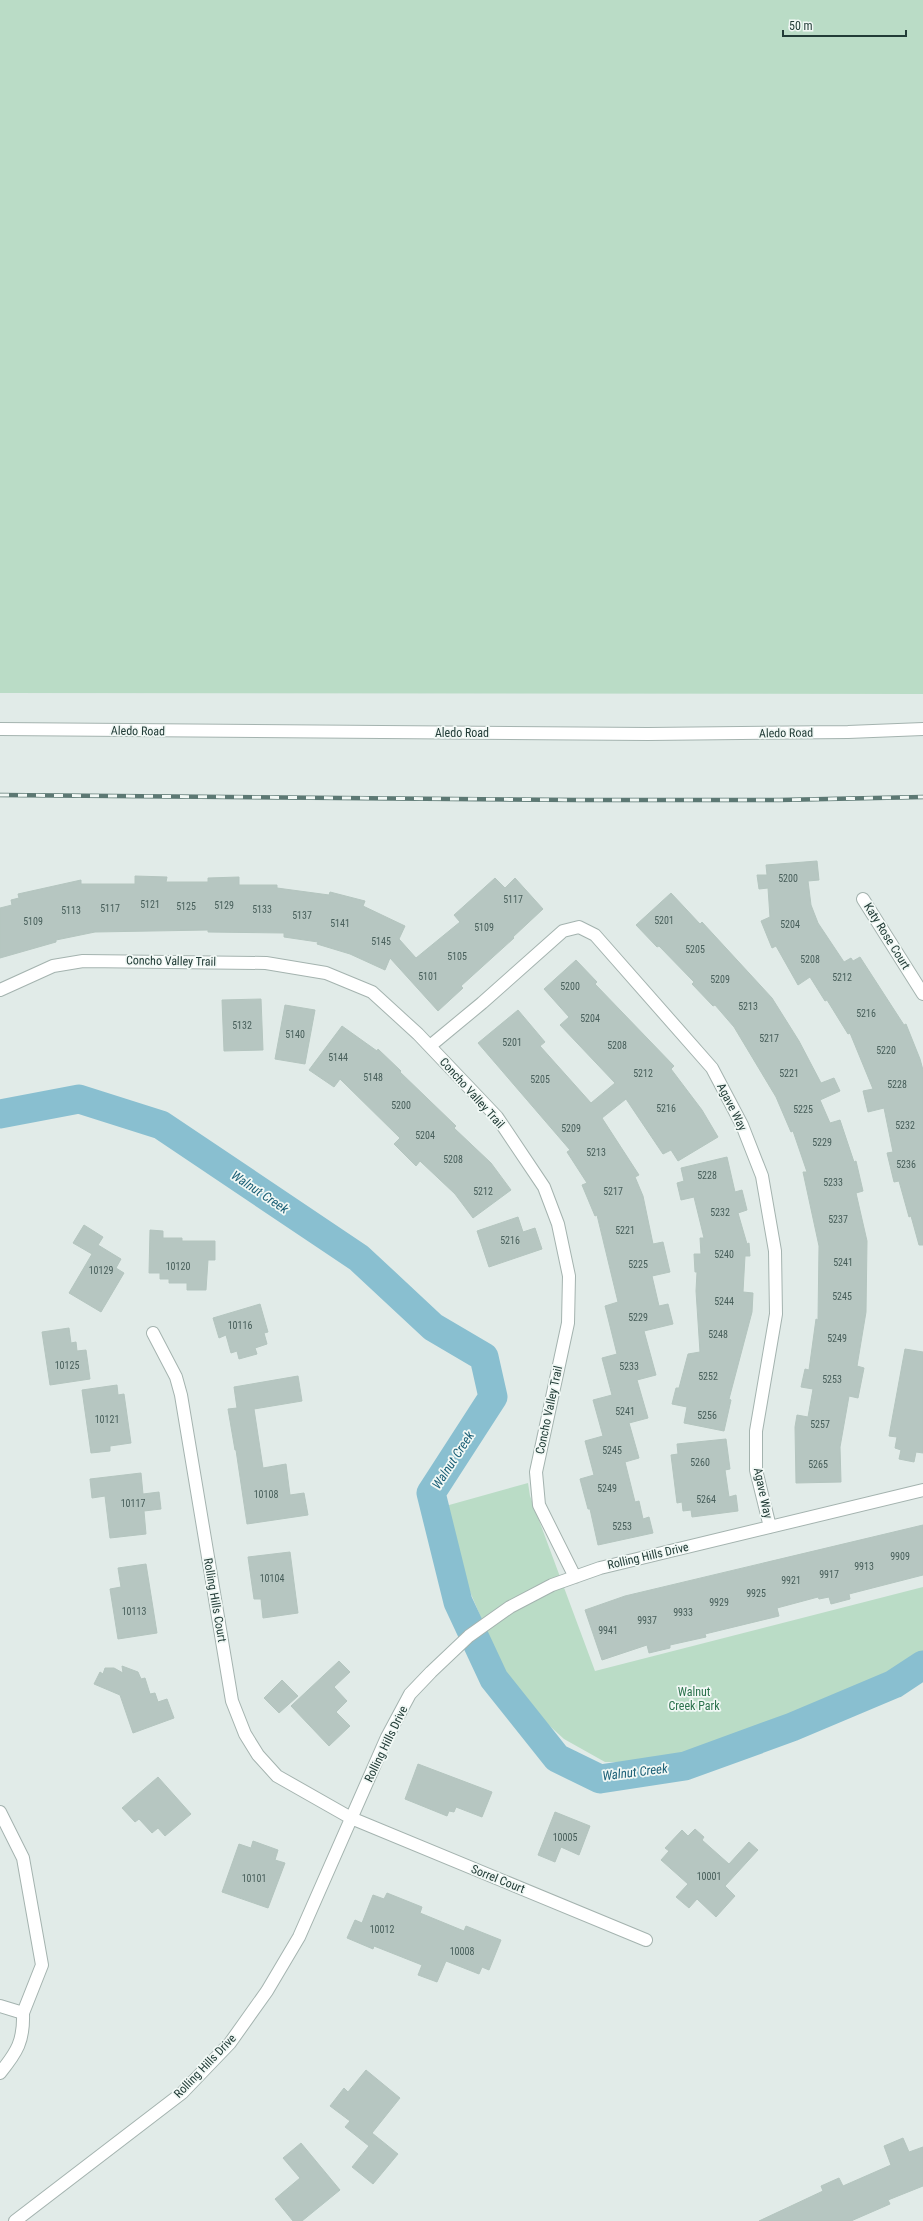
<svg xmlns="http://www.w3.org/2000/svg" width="923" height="2221" viewBox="0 0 923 2221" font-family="'Roboto Condensed',sans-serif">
  <rect width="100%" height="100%" fill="#e1ebe8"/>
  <path fill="#badcc6" d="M0,0h923v694l-923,-1z
    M528,1483l2,13 65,175 328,-84v68l-139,65 -74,29 -53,13h-52l-41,-23 -34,-31 -25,-34 -51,-120 -12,-47z"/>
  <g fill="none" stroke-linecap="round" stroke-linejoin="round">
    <path stroke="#89bfd0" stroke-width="29" d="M0,1114l79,-15 82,26 198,133 74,69 51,30 9,40 -62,96 27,109 36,77 63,79 43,21 85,-13 107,-39 102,-43 29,-19"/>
  </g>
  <path fill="#b6c6c1" stroke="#b4c5bf" d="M817,861l2,19 -11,1 3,24 7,18 26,39 7,-4 2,3 7,-4 44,68 2,-1 14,35 3,11v175h-4l-8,-29 -2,1 -10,-36 -5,1 -7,-29 6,-1 -9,-44 -16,4 -5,-21 10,-2 -23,-56 -2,1 -21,-34 -2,1 -15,-24 -12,8 -22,-39 -4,2 -11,-27 9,-4 -2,-29 -9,1 -2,-14h10l-1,-10z
    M135,876l32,1 -1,5h42v-4l31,-1v8h38v3l52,7 1,-3 35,9 -2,5 42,20 -6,13 17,19 44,-36 -6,-7 41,-37 10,10 10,-10 28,31 -30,28 1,1 -53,48 2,2 -25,23 -48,-53 -5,12 -35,-16 -33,-10 1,-2 -34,-5v-4l-76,-1v-2l-113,2 -39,8v2l-56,16v-50l12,-3 -1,-5 8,-2 -1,-4 63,-14v4h54z
    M671,893l29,31 2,-2 70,76 27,43 22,42 13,-5 6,13 -20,9 10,23 10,-3 14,42 2,-1 7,30 -7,2 11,48 -1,71 -9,54 7,2 -6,30 -9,-2 -9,51 1,35 -45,1 -1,-56 2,-12 11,2 5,-28 -12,-2 4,-18 4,1 7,-51 2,1 1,-74 -16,-74h4l-14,-41 -2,1 -15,-35 -42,-70 -19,-22 -2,1 -21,-22 2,-2 -35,-36 -2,1 -21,-22z
    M576,960l21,22 -2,2 79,82 -3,3 31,41 16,27 -40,24 -7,-11 -8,4 -37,-55 -24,19 37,57 -4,2 8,19 10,48 10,-2 7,30 -18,4 7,30 9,-2 5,20 -29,7 12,44 -19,5 11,38 -19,5 10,35 -14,4 10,40 4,-1 4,18 6,-2 4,16 -55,12 -8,-36h-2l-8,-30 14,-4 -9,-34 18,-5 -10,-36 19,-5 -10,-37 15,-4 -12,-48 13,-4 -21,-87 -2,1 -13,-31 5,-2 -20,-31 3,-2 -92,-107 40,-33 27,32 -5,4 51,57 24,-20 -55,-58 9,-8 -25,-28z
    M261,999l2,51 -39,1 -2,-51z
    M285,1005l30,5 -10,54 -30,-5z
    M342,1026l35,25 1,-2 23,22 -1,1 56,54 -2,2 37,35 20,27 -38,28 -18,-24 -35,-33 -4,5 -22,-22 6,-6 -60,-59 -6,8 -25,-17z
    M727,1157l8,35 7,-2 5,20 -9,3 9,31 2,-1 1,13h-5l-2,36 10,1 -1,19 -23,87 2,1 -7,31 -40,-8 3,-16 -15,-3 4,-16h3l9,-34 12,-2 -4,-61 1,-19h-2l-1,-18h7l-1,-16h4l-10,-41 -13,3 -4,-17 7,-2 -3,-13z
    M518,1217l5,15 12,-4 7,21 -53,18 -12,-36z
    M84,1225l19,12 -5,8 23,14 -5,9 8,5 -23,39 -32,-19 23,-39 -19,-11z
    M150,1230l13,1v7h19v3h33v19h-7l-2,30h-19v-7h-18v-4h-9v-6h-11z
    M260,1304l8,28 -4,1 3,11 -12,4 2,6 -18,5 -2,-8 -6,2 -5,-18 -7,3 -6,-20z
    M69,1328l2,15 5,-1 1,9 9,-1 4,29 -40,6 -8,-53z
    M905,1349l18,3v101l-7,-1 -2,10 -15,-3 2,-9 -6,-2 2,-11 -8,-1z
    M298,1376l4,25 -48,8 9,59 23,-4 4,31 14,-2 4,22 -61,9 -11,-74h-1l-7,-41 9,-1 -3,-21z
    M117,1385l1,10 6,-1 7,49 -21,3v5l-19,2 -9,-63z
    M726,1439l4,30 -5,1 4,27 7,-2 2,16 -46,6 -1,-7 -8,1 -1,-9 -5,1 -6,-48 7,-1 -1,-10z
    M141,1473l2,21 16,-2 2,17 -17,2 2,23 -36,4 -5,-42 -13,2 -2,-19z
    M923,1525v50l-74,19 1,5 -19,5 -2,-7 -10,2 -1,-2 -41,11 2,8 -74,18 1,3 -36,8v3l-21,5 -2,-8 -45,15 -17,-50 40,-14z
    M290,1552l8,61 -35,5 -2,-19h-7l-6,-42z
    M146,1564l11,69 -39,6 -8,-50 11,-2 -3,-19z
    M339,1661l11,11 -16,15 13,14 -11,11 14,14 -21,20 -38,-40z
    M122,1666l16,6 3,7 4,-1 5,16 5,-1 3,9 9,-3 7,19 -41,15 -13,-38 -26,-11 6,-12 3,2 2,-6h9l9,5z
    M282,1680l16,16 -19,17 -15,-15z
    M418,1764l74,28 -10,25 -26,-10 -2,5 -5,-1 -2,5 -42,-17z
    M158,1777l33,37 -26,22 -7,-8 -6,5 -13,-14 -4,3 -13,-14z
    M555,1812l35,14 -11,29 -18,-8 -6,15 -17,-7z
    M695,1829l9,8 -2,3 27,24 20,-22 9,8 -33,36 10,10 -19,21 -19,-18 -8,9 -13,-11 12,-13 -27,-24 8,-9 -4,-3 17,-18 6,6z
    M253,1841l25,9 -3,10 10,3 -17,45 -46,-16 17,-48 12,4z
    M387,1893l35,14 -2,6 44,18 2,-5 35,14 -12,30 -7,-3 -3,7 -33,-13 -9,21 -19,-7 4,-10 -48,-19 -1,3 -26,-11 8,-18 7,3 11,-28 11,4z
    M366,2070l34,28 -28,35 26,21 -25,30 -21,-17 17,-21 -24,-19 5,-6 -20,-15 14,-18 4,4z
    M903,2138l6,14 14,-5v39l-35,14 2,4 -39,17h-92l64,-30 -2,-5 18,-8 4,8 48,-21 -7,-19z
    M301,2143l39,47 -38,31h-9l-18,-22 25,-21 -17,-20z"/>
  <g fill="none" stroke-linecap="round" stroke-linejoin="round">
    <g stroke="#a4b3af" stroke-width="14">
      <path id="minor" d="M0,729l648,5 200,-2 75,-3
        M863,899l60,95
        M0,990l53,-24 30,-5 183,2 60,10 46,19 46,42 79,83 47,70 14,37 11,52 -1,47 -32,149 3,33 36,72
        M430,1046l52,-43 81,-72 16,-4 16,8 117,133 30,57 20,51 13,75 1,63 -20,117v39l14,57
        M153,1333l23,44 5,18 51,306 13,33 13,21 19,21 74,42 295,122
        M0,1812l23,46 19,107 -19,48
        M0,2006l23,7c1,28 -6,39 -23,60
        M15,2221l167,-128 48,-50 37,-52 32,-54 88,-200 23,-43 21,-22 38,-36 41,-29 42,-22 48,-17 323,-78"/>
    </g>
    <use href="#minor" stroke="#fff" stroke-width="12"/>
    <g stroke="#5c7873" stroke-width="4.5">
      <path id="rail" d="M0,795l579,5h200l144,-3"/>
    </g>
    <use href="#rail" stroke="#f1f8f5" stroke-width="3" stroke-dasharray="9" stroke-linecap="butt"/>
  </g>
  <g text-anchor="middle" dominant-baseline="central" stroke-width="3.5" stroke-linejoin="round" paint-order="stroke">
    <g font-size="10" fill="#475e5a">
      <text x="788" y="878">5200</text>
      <text x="513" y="899">5117</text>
      <text x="150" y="904">5121</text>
      <text x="224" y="905">5129</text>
      <text x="186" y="906">5125</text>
      <text x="110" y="908">5117</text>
      <text x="262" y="909">5133</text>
      <text x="71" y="910">5113</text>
      <text x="302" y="915">5137</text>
      <text x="664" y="920">5201</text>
      <text x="33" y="921">5109</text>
      <text x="340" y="923">5141</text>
      <text x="790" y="924">5204</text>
      <text x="484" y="927">5109</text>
      <text x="381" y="941">5145</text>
      <text x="695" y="949">5205</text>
      <text x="457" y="956">5105</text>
      <text x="810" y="959">5208</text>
      <text x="428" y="976">5101</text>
      <text x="842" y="977">5212</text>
      <text x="720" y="979">5209</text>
      <text x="570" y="986">5200</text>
      <text x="748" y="1006">5213</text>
      <text x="866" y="1013">5216</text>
      <text x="590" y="1018">5204</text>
      <text x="242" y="1025">5132</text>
      <text x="295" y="1034">5140</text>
      <text x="769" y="1038">5217</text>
      <text x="512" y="1042">5201</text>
      <text x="617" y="1045">5208</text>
      <text x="886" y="1050">5220</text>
      <text x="338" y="1057">5144</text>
      <text x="643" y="1073">5212</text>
      <text x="789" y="1073">5221</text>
      <text x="373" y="1077">5148</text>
      <text x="540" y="1079">5205</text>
      <text x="897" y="1084">5228</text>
      <text x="401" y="1105">5200</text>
      <text x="666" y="1108">5216</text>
      <text x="803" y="1109">5225</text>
      <text x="905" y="1125">5232</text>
      <text x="571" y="1128">5209</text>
      <text x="425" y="1135">5204</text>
      <text x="822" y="1142">5229</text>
      <text x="596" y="1152">5213</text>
      <text x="453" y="1159">5208</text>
      <text x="906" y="1164">5236</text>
      <text x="707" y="1175">5228</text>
      <text x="833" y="1182">5233</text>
      <text x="483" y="1191">5212</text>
      <text x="613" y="1191">5217</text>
      <text x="720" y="1212">5232</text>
      <text x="838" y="1219">5237</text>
      <text x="625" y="1230">5221</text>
      <text x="510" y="1240">5216</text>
      <text x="724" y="1254">5240</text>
      <text x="843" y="1262">5241</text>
      <text x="638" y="1264">5225</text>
      <text x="178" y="1266">10120</text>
      <text x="101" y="1270">10129</text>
      <text x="842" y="1296">5245</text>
      <text x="724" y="1301">5244</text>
      <text x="638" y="1317">5229</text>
      <text x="240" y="1325">10116</text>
      <text x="718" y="1334">5248</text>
      <text x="837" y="1338">5249</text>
      <text x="67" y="1365">10125</text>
      <text x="629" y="1366">5233</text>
      <text x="708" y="1376">5252</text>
      <text x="832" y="1379">5253</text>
      <text x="625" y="1411">5241</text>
      <text x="707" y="1415">5256</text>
      <text x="107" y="1419">10121</text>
      <text x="820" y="1424">5257</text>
      <text x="612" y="1450">5245</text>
      <text x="700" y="1462">5260</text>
      <text x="818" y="1464">5265</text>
      <text x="607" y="1488">5249</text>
      <text x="266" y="1494">10108</text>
      <text x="706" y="1499">5264</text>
      <text x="133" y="1503">10117</text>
      <text x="622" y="1526">5253</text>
      <text x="900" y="1556">9909</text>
      <text x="864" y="1566">9913</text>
      <text x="829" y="1574">9917</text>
      <text x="272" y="1578">10104</text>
      <text x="791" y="1580">9921</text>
      <text x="756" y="1593">9925</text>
      <text x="719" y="1602">9929</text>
      <text x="134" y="1611">10113</text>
      <text x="683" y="1612">9933</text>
      <text x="647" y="1620">9937</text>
      <text x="608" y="1630">9941</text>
      <text x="565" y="1837">10005</text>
      <text x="709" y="1876">10001</text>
      <text x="254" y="1878">10101</text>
      <text x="382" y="1929">10012</text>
      <text x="462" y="1951">10008</text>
    </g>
    <g font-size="12" fill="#223c37" stroke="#f1f8f5">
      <text transform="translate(138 731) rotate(1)">Aledo Road</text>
      <text x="462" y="733">Aledo Road</text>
      <text transform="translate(786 733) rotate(-1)">Aledo Road</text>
      <text transform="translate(887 936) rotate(58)">Katy Rose Court</text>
      <text transform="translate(171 961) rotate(1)">Concho Valley Trail</text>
      <text transform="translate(472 1093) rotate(48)">Concho Valley Trail</text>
      <text transform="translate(732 1107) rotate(63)">Agave Way</text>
      <text transform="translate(549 1410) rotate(-78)">Concho Valley Trail</text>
      <text transform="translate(763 1493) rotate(78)">Agave Way</text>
      <text transform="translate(648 1556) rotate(-13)">Rolling Hills Drive</text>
      <text transform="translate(215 1600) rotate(80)">Rolling Hills Court</text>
      <text transform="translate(386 1744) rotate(-64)">Rolling Hills Drive</text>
      <text transform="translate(498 1879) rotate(22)">Sorrel Court</text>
      <text transform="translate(205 2066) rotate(-46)">Rolling Hills Drive</text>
    </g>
    <g font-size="12" fill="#2c724d" stroke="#f1f8f5">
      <text x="694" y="1692">Walnut<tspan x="694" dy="14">Creek Park</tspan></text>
    </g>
    <g font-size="13" font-style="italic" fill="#1c6077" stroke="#f1f8f5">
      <text transform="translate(260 1192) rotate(34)">Walnut Creek</text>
      <text transform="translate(453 1460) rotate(-57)">Walnut Creek</text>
      <text transform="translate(635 1772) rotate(-7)">Walnut Creek</text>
    </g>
  </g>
  <path d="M783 30v6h123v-6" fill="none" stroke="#223c37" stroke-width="2"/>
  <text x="789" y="30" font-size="12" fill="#223c37" stroke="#f1f8f5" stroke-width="3" paint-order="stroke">50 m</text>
</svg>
